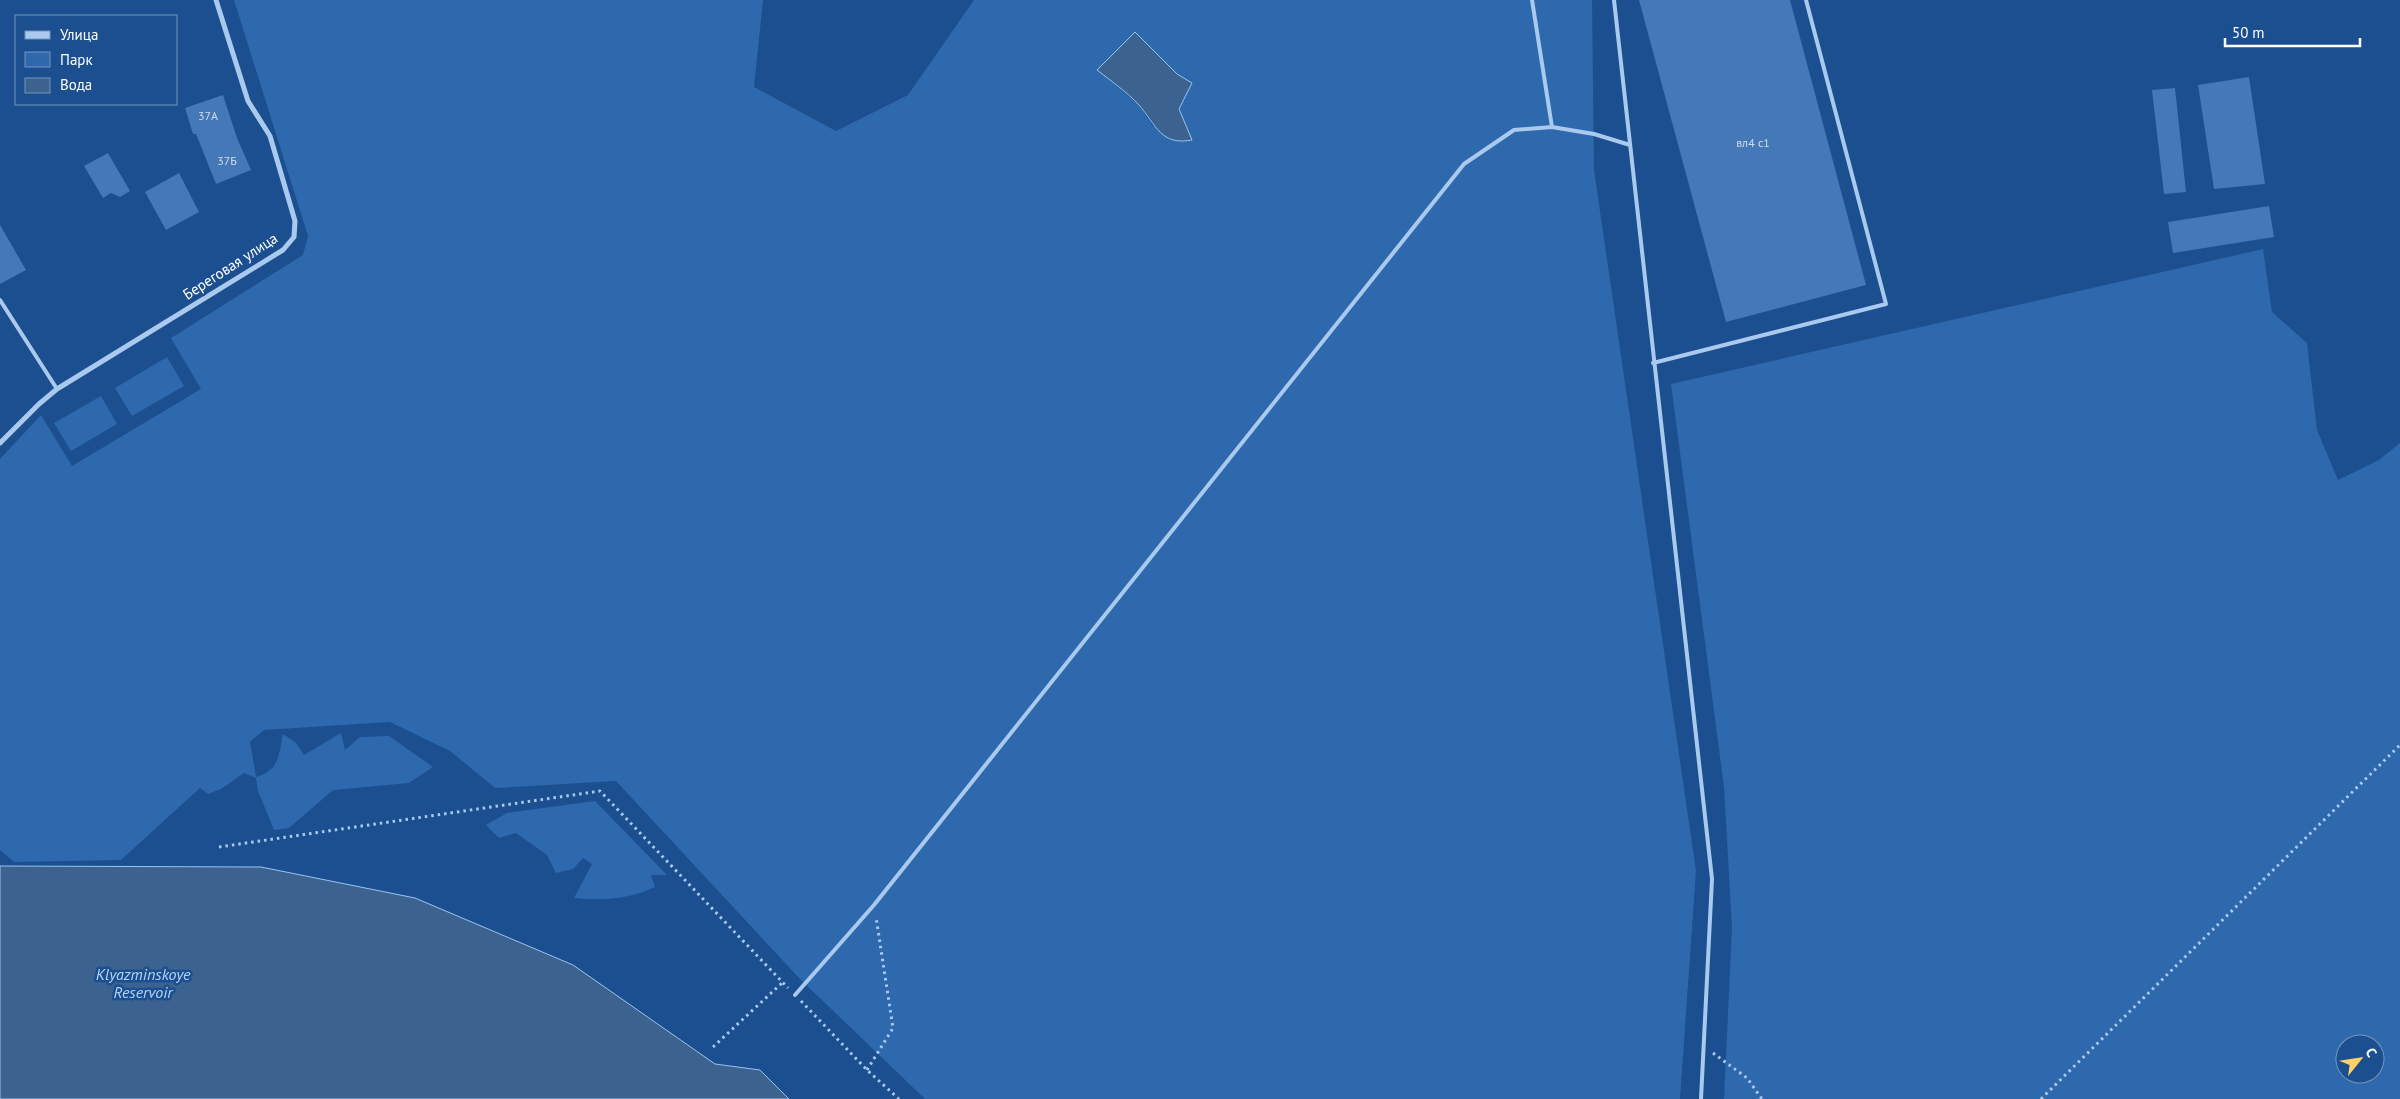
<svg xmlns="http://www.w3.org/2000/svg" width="2400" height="1099" viewBox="0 0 2400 1099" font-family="'PT Sans',sans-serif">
  <rect width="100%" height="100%" fill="#1b4f8f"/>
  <path fill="#2e69ad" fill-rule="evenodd" d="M234,0h529l-9,87 82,44 72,-36 66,-95h618l2,170 102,701 -16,228h-755l-126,-121 -183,-197 -121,7 -45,-37 -60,-29 -126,8 -14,12 6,35c24,-7 22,-21 27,-43l13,9 8,12 37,-22 4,17 15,-13 29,-1 44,31 -24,16 -76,7 -44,38 -15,2 -16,-39 -2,-13 -12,-5 -23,16 -13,5 -8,-6 -79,72 -107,2 -14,-12v-391l41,-44 31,51 129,-77 -30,-51 132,-83 5,-19zM1135,33l42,41 15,9 -13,26 13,31 -39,-14 -15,-22 -40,-34z
    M2263,249l9,63 35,31 10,87 21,50 41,-20 21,-17v656h-676l8,-172 -8,-140 -53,-403zM2345,1044h30v30h-30z
    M167,357l17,29 -52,30 -17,-28z
    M101,396l16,28 -46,27 -17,-28z
    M595,801l72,74h-16l4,12c-26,12 -52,14 -81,11l18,-34 -9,-6 -10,11 -17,4 -9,-18 -31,-22 -17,5 -13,-13 21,-12z"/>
  <path fill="#3c6290" stroke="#9cc4f0" d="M1135,32l42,42 15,9 -13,26 13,31c-31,6 -36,-15 -53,-35 -12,-13 -28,-24 -42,-35z
    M0,866l261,1 154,31 158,67 142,99 45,6 29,29h-789z"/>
  <path fill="#4478b7" d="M1639,0h151l76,285 -140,37z
    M2249,77l16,107 -51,5 -16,-104z
    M2175,88l11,104 -22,2 -12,-104z
    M223,95l14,43 14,32 -35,14 -20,-50h-3l-8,-26z
    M108,153l22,38 -10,6 -9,-4 -8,5 -19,-32z
    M179,173l20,39 -33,18 -21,-38z
    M2269,206l5,31 -101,16 -5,-31z
    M0,225l26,45 -26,14z"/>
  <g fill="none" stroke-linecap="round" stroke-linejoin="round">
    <path stroke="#a9c9ee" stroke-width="3" stroke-dasharray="2.5 4" stroke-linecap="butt" d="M219,847l381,-56 188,197
      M801,1001l66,69 32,29
      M713,1047l70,-65
      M1713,1053l34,25 15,21
      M867,1070l26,-42 -17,-111
      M2041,1099l359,-354"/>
    <path stroke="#a9c9ee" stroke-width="4" d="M1532,0l20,127
      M1614,0l98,879 -11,220
      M0,300l57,89
      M1653,363l233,-59 -80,-304
      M795,995l79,-90 590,-741 50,-34 38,-3 42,7 36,11"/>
    <path stroke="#a9c9ee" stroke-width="5" d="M0,443l39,-39 18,-15 226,-139 11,-13 1,-16 -25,-85 -22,-35 -32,-101"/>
  </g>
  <g text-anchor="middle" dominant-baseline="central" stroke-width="5" stroke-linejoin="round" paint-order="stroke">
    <g font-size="12" fill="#d0dded">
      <text x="208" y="115">37А</text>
      <text x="1753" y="142">вл4 с1</text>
      <text x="227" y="160">37Б</text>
    </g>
    <g font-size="15" fill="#fff" stroke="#1b4f8f">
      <text transform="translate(230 266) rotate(-33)">Береговая улица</text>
    </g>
    <g font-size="16" font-style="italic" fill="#b5d3f5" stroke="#1b4f8f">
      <text x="143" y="974">Klyazminskoye<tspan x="143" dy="18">Reservoir</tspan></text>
    </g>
  </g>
  <rect x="15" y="15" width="162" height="90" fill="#1b4f8f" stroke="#7695bc"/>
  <rect x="25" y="31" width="25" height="8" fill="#a9c9ee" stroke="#7695bc"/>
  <text x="60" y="40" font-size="15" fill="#ffffff">Улица</text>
  <rect x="25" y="52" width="25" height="15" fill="#2e69ad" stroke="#7695bc"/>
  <text x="60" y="65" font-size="15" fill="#ffffff">Парк</text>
  <rect x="25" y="78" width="25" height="15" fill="#3c6290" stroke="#7695bc"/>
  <text x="60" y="90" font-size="15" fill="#ffffff">Вода</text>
  <g transform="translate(2360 1059) rotate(60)"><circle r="24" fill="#1b4f8f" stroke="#7695bc"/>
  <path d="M0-4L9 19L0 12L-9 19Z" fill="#ffd166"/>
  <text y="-8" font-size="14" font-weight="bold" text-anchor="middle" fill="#ffffff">С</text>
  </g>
  <path d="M2225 38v8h135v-8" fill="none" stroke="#ffffff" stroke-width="2.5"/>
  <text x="2232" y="38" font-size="15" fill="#ffffff" stroke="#1b4f8f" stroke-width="4" paint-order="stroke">50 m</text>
</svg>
